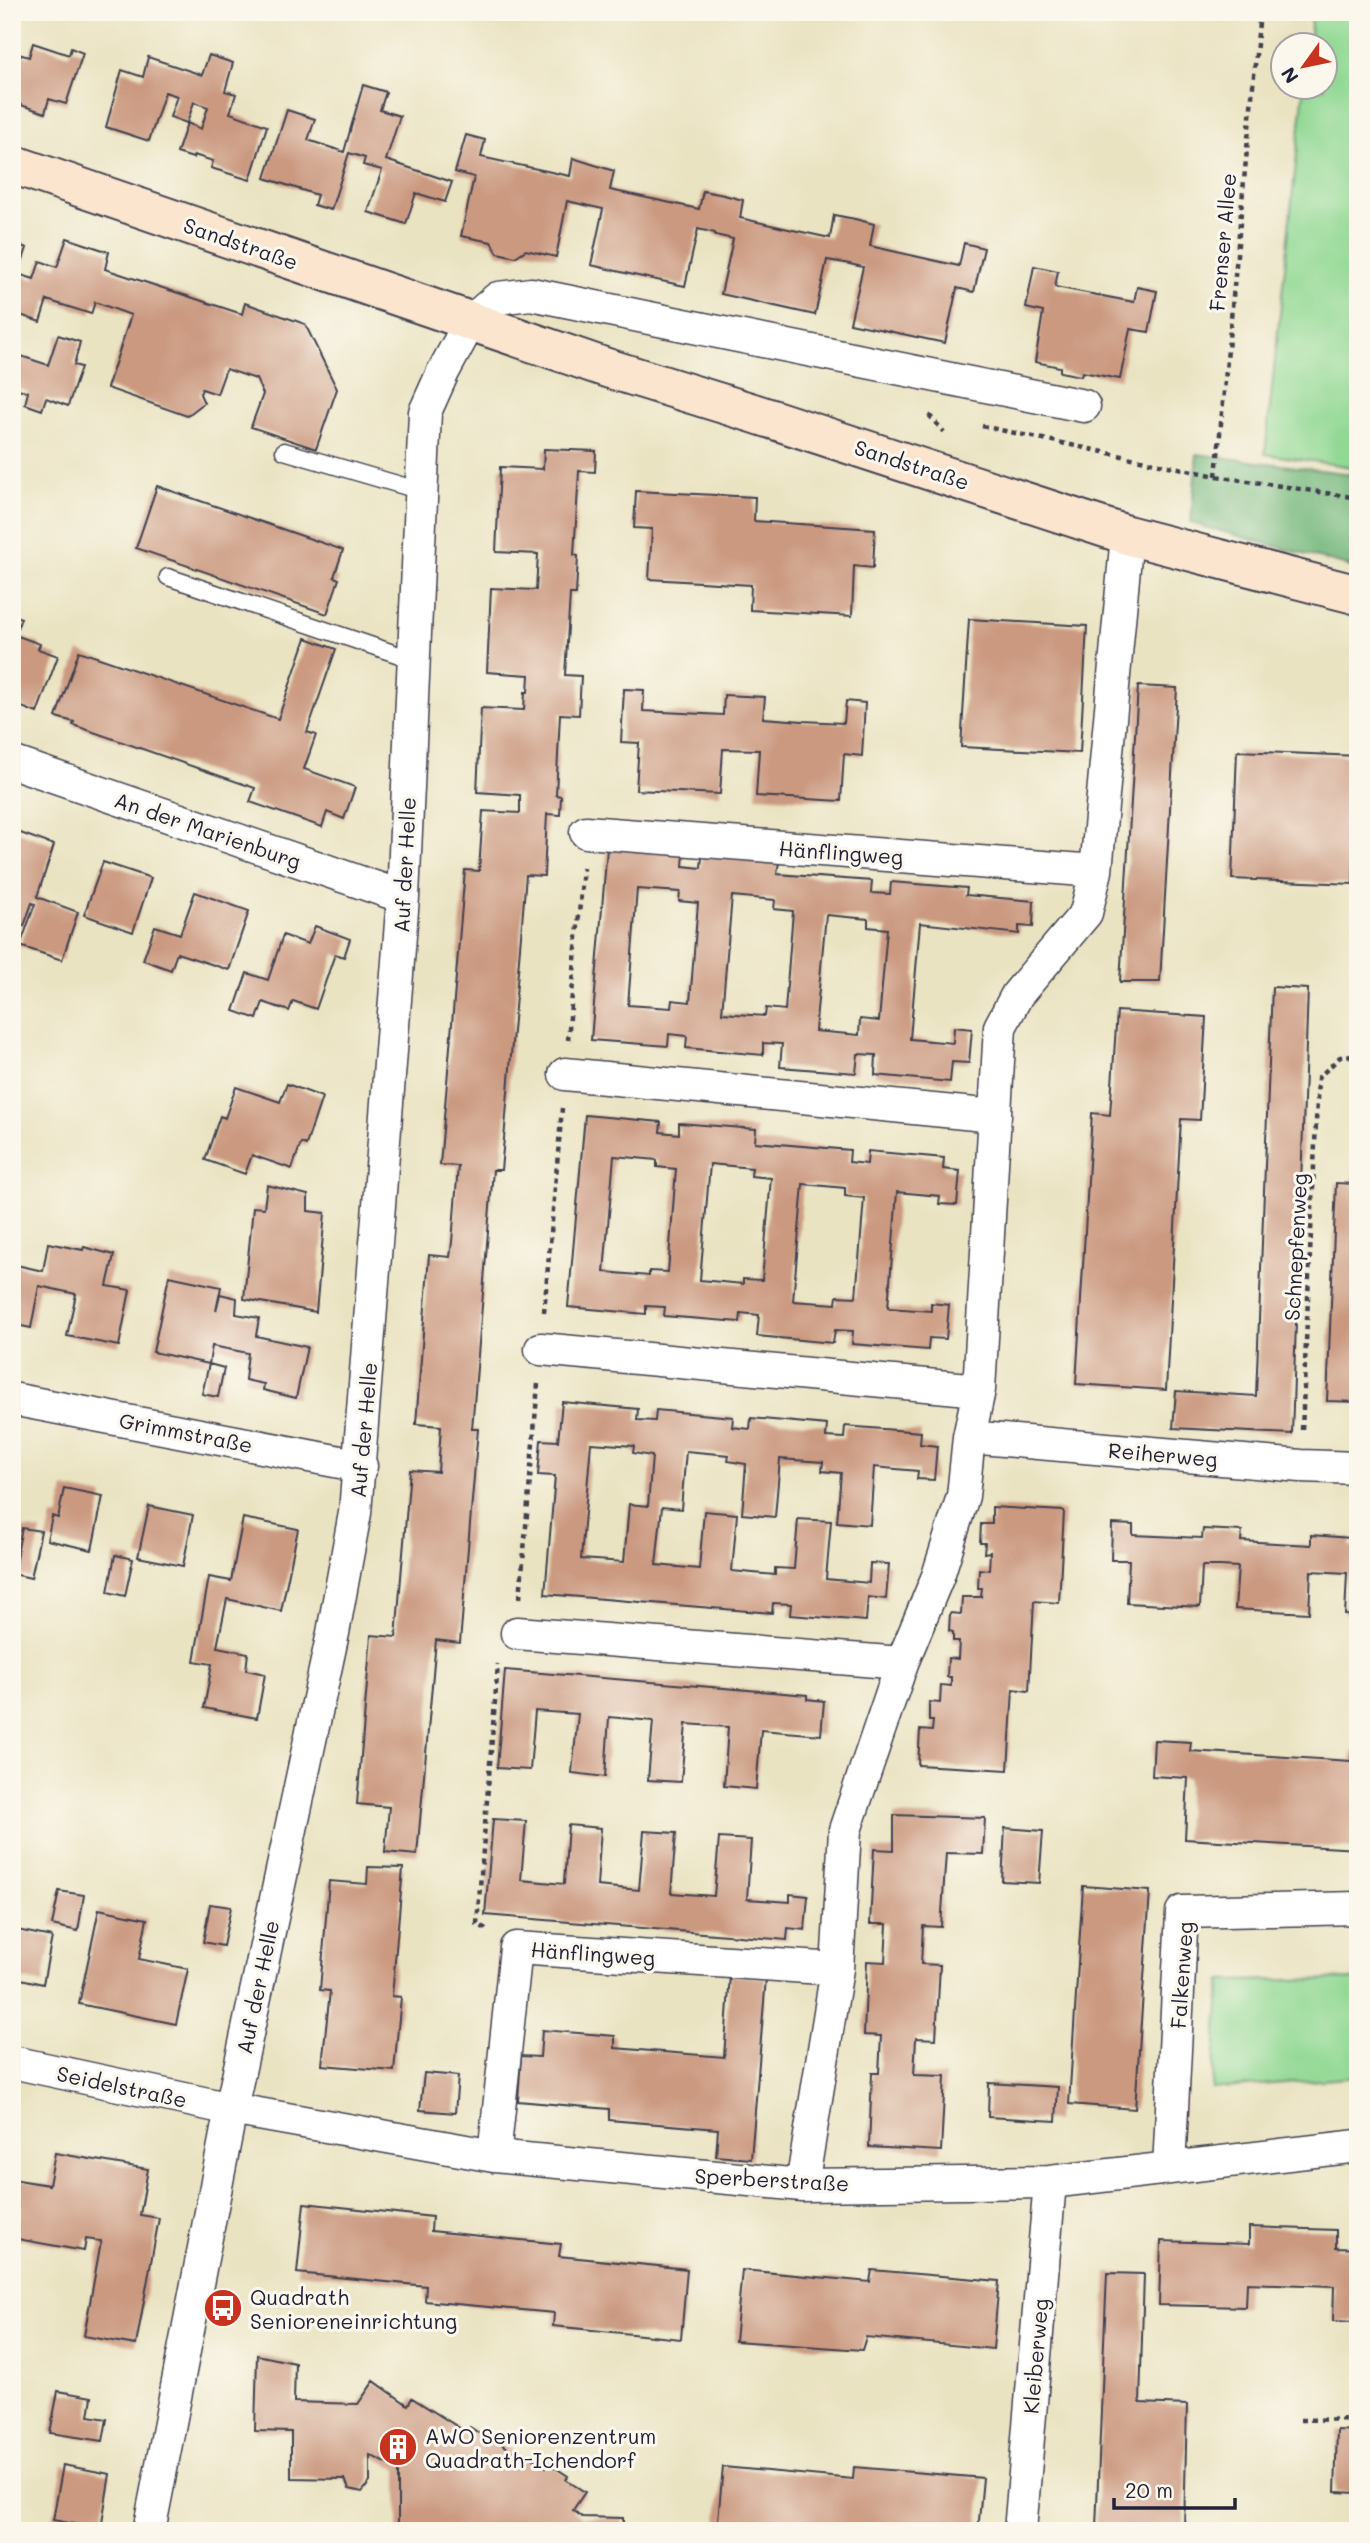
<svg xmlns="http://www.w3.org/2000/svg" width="1370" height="2543" viewBox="0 0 1370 2543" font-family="Mali,sans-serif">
  <rect width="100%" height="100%" fill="#fbf7ec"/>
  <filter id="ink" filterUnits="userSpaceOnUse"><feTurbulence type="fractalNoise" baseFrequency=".0143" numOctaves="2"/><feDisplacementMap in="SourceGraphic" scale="14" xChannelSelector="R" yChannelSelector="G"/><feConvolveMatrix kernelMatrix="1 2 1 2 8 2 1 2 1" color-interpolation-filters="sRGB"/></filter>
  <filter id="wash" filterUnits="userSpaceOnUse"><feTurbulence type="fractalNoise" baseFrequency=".00686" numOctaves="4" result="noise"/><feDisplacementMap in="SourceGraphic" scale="28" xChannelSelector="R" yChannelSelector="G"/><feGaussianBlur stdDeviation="1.57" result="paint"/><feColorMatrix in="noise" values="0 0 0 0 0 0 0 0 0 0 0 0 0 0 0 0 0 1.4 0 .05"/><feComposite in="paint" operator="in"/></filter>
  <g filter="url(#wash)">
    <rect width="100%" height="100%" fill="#eae3c2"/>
    <path fill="#90d893" stroke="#597d67" stroke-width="2" d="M1312,12h46v456l-93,-14 39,-366h20v-42l-15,-1z
      M1358,1979v98l-146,12 9,-108z"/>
    <path fill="#74b87d" stroke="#4b6d5c" stroke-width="2" d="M1197,454l161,21v94l-167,-46z"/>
    <g id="blocks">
      <path fill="#cb9980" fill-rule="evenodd" d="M33,43l36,12 2,-7 12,5 -17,51 -17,-5 -4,14 -33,-11v-50l17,5z
        M209,55l24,8 -8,28 11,3 -6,19 37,13 -17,54 -39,-12 2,-7 -19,-6 -1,3 -16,-5 10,-30 -17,-6 7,-21 -12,-4 -16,49 -43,-14 16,-57 21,7 5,-20 54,18zM194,102l14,5 -7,22 -14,-6z
        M363,85l23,7 -6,18 20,6 -14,44 66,22 -7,20 -29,-9 -10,31 -38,-12 14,-42 -19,-5 2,-7 -16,-5 -18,57 -17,-5 3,-10 -52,-17 22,-68 28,9 -7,21 36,12z
        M466,135l19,5 -4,17 89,19 3,-18 41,13 -4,19 89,19 4,-18 21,4 19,5 -3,18 44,10 46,10 4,-23 21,4 19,5 -4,22 89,20 5,-23 20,5 -10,44 -17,-4 -12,55 -95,-20 13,-56 -18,-4 -18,-3 -12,55 -94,-21 12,-55 -18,-4v-2l-17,-4 -13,57 -47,-10 -47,-11 12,-56 -36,-8 -11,56 -30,-7 -11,7 -17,-4 -7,-11 -30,-6 13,-59 -19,-5z
        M67,238l42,14 -4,17 137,45 3,-11 60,21 32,65 -21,60 -65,-22 12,-33 -7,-15 -30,-10 -9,25 -15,-5 -2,5 4,9 -17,13 -80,-28 24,-73 -36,-13 -4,12 -44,-14 -7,22 -28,-10v-69l15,5 -9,26 16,5 6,-18 17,6z
        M1034,266l24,5 -3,16 79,15 3,-15 20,4 -8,41 -19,-3 -10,50 -38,-7 -1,4 -21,-4v-5l-25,-5 8,-50 -17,-4z
        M58,335l22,7 -6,23 7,2 -13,39 -22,-8 -4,12 -17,-6 3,-12 -16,-5v-7l9,-24 27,9z
        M544,449l52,2 -1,21 -16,-1 -5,84 4,1 -2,38h-6l-5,81 16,1 -2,39 -19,-1 -4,81 5,1 -1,19 -13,-1 -3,62 -18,-1 -21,253 -4,42h-8l-21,259h6l-18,214 -24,-3 -19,215 -32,-3 4,-45 -32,-3 14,-169 25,2 14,-167 28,2 3,-46 -25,-2 13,-169 21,2 2,-15 6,-76 -18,-1 25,-295 14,1 4,-60 37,2v-18l-43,-3 4,-84 43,2 1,-18h3l1,-17 -42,-3 4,-84 45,2 2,-36 -42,-2 4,-85 43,2z
        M157,486l186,64 -9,27 5,2 -12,35 -191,-66z
        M636,491l119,6 -1,24 121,8 -2,39 -19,-2 -2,50 -102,-6 1,-25 -102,-6 3,-50 -18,-1z
        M12,615l9,3 -6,17 25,9 -2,5 20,7 -21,57 -23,-9 1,-4 -3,-1z
        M969,619l118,7 -7,127 -119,-6z
        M306,638l30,11 -29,83 9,3 -12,34 51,18 -11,32 -17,-7 -5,15 -72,-25 5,-14 -182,-63 1,-3 -18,-5 23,-66 199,68z
        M1138,686l39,2 -17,294h-40z
        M624,689l20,1 -1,21 80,4 1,-20 41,2 -2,21 40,3 41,2 2,-22 19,2 -3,53 -18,-2 -3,47 -85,-5 3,-46 -36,-1 -3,45 -84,-4 3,-47 -18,-1z
        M1237,751l121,5 -5,128 -121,-5z
        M12,830l42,15 -17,52 41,15 -16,48 -42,-14 15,-42 -3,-1 -8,23 -12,-4z
        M607,848l77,6 -1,12 18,2 1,-12 77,6 -2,12 95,7 -1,12 19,1 1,-12 76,6 -1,7 68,6 -1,26 -14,-1v8l-99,-11 -10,116 43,4 1,-16 18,2 -3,34 -17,-1 -2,20 -75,-7 1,-20 -18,-1 -2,19 -76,-6 2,-23 -19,-1v12l-77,-7 1,-12 -18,-2 -1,12 -77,-6zM637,889l43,3 -1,9 19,2 -8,99 -18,-2 -1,8 -43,-3zM732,896l43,4 -1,9 19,2 -8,99 -19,-2 -1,8 -43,-3zM826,915l42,4v8l19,2 -8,92 -19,-2 -1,16 -44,-4z
        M103,862l48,16 -18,54 -49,-17z
        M195,892l54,19 -20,59 -52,-17 -6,17 -28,-10 12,-34 25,8z
        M315,926l35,13 -6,18 -9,-3 -19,55 -23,-8 -4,10 -26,-9 -6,17 -23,-8 13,-38 21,7 15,-45 25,9z
        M1272,987l36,2 -16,445 -119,-6 3,-37 80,5z
        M1117,1011l89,6 -6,103 -19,-1 -15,271 -90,-6 16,-271 18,2z
        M287,1084l35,13 -16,48 -5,-2 -9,26 -40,-14 -7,19 -40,-14 15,-44 5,2 11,-31 44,15z
        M1356,1108h2v294l-31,-1 9,-218 17,1z
        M585,1115l76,7 -1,10 19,2v-11l77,6 -1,13 95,8 -1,12 18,2 1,-13 76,7 -1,11 17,2 -3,34 -18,-1 1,-8 -43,-4 -9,116 43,3v-8l18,2 -3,34 -17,-1 -1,12 -76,-6 1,-13 -18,-1 -2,13 -76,-7 2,-21 -18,-2 -1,9 -76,-6 1,-9 -19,-1v8l-78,-7zM614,1156l43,4v7l19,2 -8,103 -19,-1v5l-45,-4zM710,1164l42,4 -1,8 20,2 -9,102 -19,-1v5l-43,-4zM803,1184l42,4v8l19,2 -8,99 -19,-1 -1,8 -43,-3z
        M267,1185l41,10v16l17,2 -9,99 -72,-13 9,-92 11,1z
        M48,1243l35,7 1,-3 30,8 -7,31 23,4 -11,56 -52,-10 9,-42 -37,-8 -8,42 -19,-4v-60l31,7z
        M169,1276l52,11 -5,24 4,-17 17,4 -1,16 23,4 -3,18 51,11 -11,51 -33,-8 1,-6 -19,-4 3,-27 -36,-7 -3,18 15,4 -6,29 -16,-3 7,-30 -56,-12z
        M562,1402l76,7 -1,11 18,1 1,-11 77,7 -1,10 18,2 1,-11 76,7 -1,12 18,1 1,-12 76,6 -1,12 17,2 -3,34 -17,-1 1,-8 -44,-4 -4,58 -33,-3 4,-49 -19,-2 1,-9 -43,-3 -5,58 -33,-3 4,-50 -18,-3 1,-6 -43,-4 -5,58 -19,-2 -6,58 43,4 5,-58 33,3 -5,57 43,4v-7l19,1 4,-50 33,2 -5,58 43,4 1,-20 19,1 -3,35 -18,-2 -2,24 -76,-6 1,-11 -18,-1 -1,10 -227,-19 10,-118 -17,-1 3,-35 17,1zM591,1443l43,3 -1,7 19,3 -4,50 -19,-2 -5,58 -43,-3z
        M64,1488l39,8 -11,54 -45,-10 5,-24 6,2z
        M149,1506l44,9 -10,51 -45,-9z
        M992,1507l72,4 -5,92 -25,-2 -5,90 -16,-2 -5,81 -90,-5 2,-35 12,1 1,-10h-4v-19l11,1 1,-18 10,1v-9h-4l1,-19 10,1 1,-18h-6v-9l-4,-1 1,-18 11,1 1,-17h19l1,-9h-4l1,-19 10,1 1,-18 -6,1 1,-10h-5l1,-19h11z
        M243,1518l55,11 -17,82 -54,-12 -10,48 31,6 -2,17 19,4 -8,44 -53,-10 8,-44 -18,-3 15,-84 22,4z
        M1112,1524l21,1v10l69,3 1,-9 39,2 -1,10 70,4v-10l40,3 -1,9h8v69l-13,-1 2,-42 -36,-2 -2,42 -74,-4 3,-42 -18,-1h-18l-2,41 -73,-4 2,-43h-18z
        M22,1528l19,3 -10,47 -18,-4z
        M115,1555l18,4 -8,37 -17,-4z
        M505,1670l302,25v4l17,2 -3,34 -60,-5 -5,59 -32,-3 4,-59 -42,-3 -5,58 -33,-2 5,-59 -44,-4 -4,60 -33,-4 6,-59 -43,-3 -5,59 -33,-2z
        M1154,1740l37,2 -1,9 81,5 80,5 1,-10 6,1v97l-173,-10 3,-61 -36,-2z
        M894,1815l91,3 -2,36 -37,-1 -5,74 -18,-1 -2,38 19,1 -4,74 -20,-1 -2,37 31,1 -4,75 -72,-4 3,-74h7l2,-37 -17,-1 3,-74 18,1 2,-38h-17l4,-75 20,1z
        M493,1819l33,2 -5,59 43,4 4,-59 33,3 -4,58 42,4 5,-59 32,2 -5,60 43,3 5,-58 32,2 -4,59 43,3v-8l18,2 -3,34 -17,-2 -1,12 -302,-25z
        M1005,1828l38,3 -4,52 -37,-2z
        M368,1867l35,1 -11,128 9,1 -7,74 -72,-6 8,-74 -10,-1 9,-109 38,3z
        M1083,1886l67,5 -15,218 -66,-5z
        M59,1891l25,4 -6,36 -26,-6z
        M210,1904l21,3 -8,39 -20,-4z
        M99,1909l48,10 -8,40 49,10 -12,55 -97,-20z
        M12,1929l40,8 -9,47 -31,-7z
        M730,1975l36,3 -15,181 -35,-3 2,-27 -109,-9v-11l-91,-8 3,-45 19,1 2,-27 73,6v12l109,9z
        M424,2073l34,3 -3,37 -35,-3z
        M989,2083l69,4 -2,34 -68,-4z
        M55,2153l93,16 -8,46 19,3 -23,127 -52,-9 17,-95 -15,-2 -2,12 -72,-13v-59l37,6z
        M304,2203l128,14 -1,14 130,13 -2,12 128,13 -6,70 -128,-13 1,-13 -129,-12 1,-15 -129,-13z
        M1249,2227l87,3v18l22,1v69h-3v4l-22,-1 1,-35 -87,-3 -1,24 -87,-2 2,-64 88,3z
        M742,2270l128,12 2,-12 127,11 -6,68 -127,-12 -4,13 -127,-9z
        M1107,2273l37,1 -4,129 47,2 -3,125 -106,1v-5l18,1z
        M257,2355l38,8 -1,39 64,2 16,-23 34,24 4,-7 54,34 4,-5 17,12 2,-4 36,25 3,-5 18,12 2,-4 20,13 -2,4 19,12 -12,18 9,7 41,1v13h-225v-62l-28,-14v27l-8,10 -13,-3 -4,-10 -54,-1v-46l-36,-1z
        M58,2391l34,6 -3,19 18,3 -4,22 -53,-8z
        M1337,2430l21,1v62l-23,-1z
        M63,2465l47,9 -9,55 -48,-9z
        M723,2467l130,12 1,-12 129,11 -5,53h-261z"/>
    </g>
  </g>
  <g filter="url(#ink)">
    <use href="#blocks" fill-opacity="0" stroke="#403f4f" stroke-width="2"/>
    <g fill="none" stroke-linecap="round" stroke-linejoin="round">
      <g stroke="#403f4f" stroke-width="19">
        <path id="lane" d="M284,451l137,40
          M168,577l246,83"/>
      </g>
      <g stroke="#403f4f" stroke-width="35">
        <path id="street" d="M12,762l391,135
          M586,832l510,39
          M565,1074l430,42
          M541,1349l438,41
          M12,1399l349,67
          M969,1437l332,29 57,2
          M517,1633l385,30
          M12,2062l219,47 263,47 308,29 248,-3 308,-36
          M494,2156l22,-208 321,21
          M1169,2168l13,-256 176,-4
          M802,2185l35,-216 8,-139 57,-167 36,-87 25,-80 6,-59 10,-47 21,-363 17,-32 69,-82 10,-42 31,-336
          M149,2531l82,-422 102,-476 22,-120 48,-616 22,-485 18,-40 27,-50 28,-24 33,-4 553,112
          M1020,2531l30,-349"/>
      </g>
      <g stroke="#403f4f" stroke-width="42">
        <path id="secondary" d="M12,164l595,204 146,45 374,122 231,60"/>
      </g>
      <path stroke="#403f4f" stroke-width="4.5" stroke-dasharray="5 5" stroke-linecap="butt" d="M929,415l15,17
        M982,426l234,50 142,22
        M1216,476l44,-464
        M568,1040l15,-172
        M544,1312l18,-204
        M1302,1430l16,-352 22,-21 18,-1
        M520,1598l18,-214
        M486,1929l-9,-5 21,-260
        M1300,2420l58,-1"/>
      <use href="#lane" stroke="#fff" stroke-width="16"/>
      <use href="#street" stroke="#fff" stroke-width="32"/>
      <use href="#secondary" stroke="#fbe5cf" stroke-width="38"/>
    </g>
  </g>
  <defs>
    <g id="bus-disc" transform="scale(2.0125)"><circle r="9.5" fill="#c8321e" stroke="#fbf7ec"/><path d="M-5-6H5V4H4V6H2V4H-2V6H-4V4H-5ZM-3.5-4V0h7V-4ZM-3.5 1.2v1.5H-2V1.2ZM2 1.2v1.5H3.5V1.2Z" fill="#fff"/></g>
    <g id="building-disc" transform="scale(2.0125)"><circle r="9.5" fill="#c8321e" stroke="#fbf7ec"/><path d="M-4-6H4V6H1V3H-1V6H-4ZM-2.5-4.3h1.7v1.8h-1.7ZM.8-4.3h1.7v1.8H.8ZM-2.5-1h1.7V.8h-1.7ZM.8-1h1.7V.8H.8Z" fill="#fff"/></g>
  </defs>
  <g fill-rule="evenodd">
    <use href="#bus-disc" x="223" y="2308"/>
    <use href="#building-disc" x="398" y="2447"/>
  </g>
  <g text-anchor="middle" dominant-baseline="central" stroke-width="6" stroke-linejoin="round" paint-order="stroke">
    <g font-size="21" fill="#22223b" stroke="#fbf7ec">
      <text transform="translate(1222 242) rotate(-85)">Frenser Allee</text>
      <text transform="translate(241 243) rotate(19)">Sandstraße</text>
      <text transform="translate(912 464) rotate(18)">Sandstraße</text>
      <text transform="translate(208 830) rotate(19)">An der Marienburg</text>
      <text transform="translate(841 852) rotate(4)">Hänflingweg</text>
      <text transform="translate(404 865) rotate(-87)">Auf der Helle</text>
      <text transform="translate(1295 1247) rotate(-87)">Schnepfenweg</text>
      <text transform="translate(363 1430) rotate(-85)">Auf der Helle</text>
      <text transform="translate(186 1432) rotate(11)">Grimmstraße</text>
      <text transform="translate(1163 1454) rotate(5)">Reiherweg</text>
      <text transform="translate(593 1953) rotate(4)">Hänflingweg</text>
      <text transform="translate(1181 1975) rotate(-86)">Falkenweg</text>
      <text transform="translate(257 1987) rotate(-78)">Auf der Helle</text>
      <text transform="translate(122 2086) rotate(12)">Seidelstraße</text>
      <text transform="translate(772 2179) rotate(3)">Sperberstraße</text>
      <text transform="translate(1035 2356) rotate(-85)">Kleiberweg</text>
    </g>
    <g font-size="21" fill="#22223b" stroke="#fbf7ec" text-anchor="start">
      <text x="250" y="2296">Quadrath<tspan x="250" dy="24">Senioreneinrichtung</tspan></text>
      <text x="425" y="2435">AWO Seniorenzentrum<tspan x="425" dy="24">Quadrath-Ichendorf</tspan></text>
    </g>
  </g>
  <rect width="1370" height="2543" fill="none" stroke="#fbf7ec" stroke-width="42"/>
  <g transform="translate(1304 66) rotate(237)"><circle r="33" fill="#fbf7ec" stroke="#a4a2a5" stroke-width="2"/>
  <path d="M0-5L12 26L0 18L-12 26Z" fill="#c8321e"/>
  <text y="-10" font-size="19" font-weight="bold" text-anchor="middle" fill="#22223b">N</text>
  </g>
  <path d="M1114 2498v10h121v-10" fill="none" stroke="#22223b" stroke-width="3.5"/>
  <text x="1125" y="2498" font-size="21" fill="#22223b" stroke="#fbf7ec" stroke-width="5" paint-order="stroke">20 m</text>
</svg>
